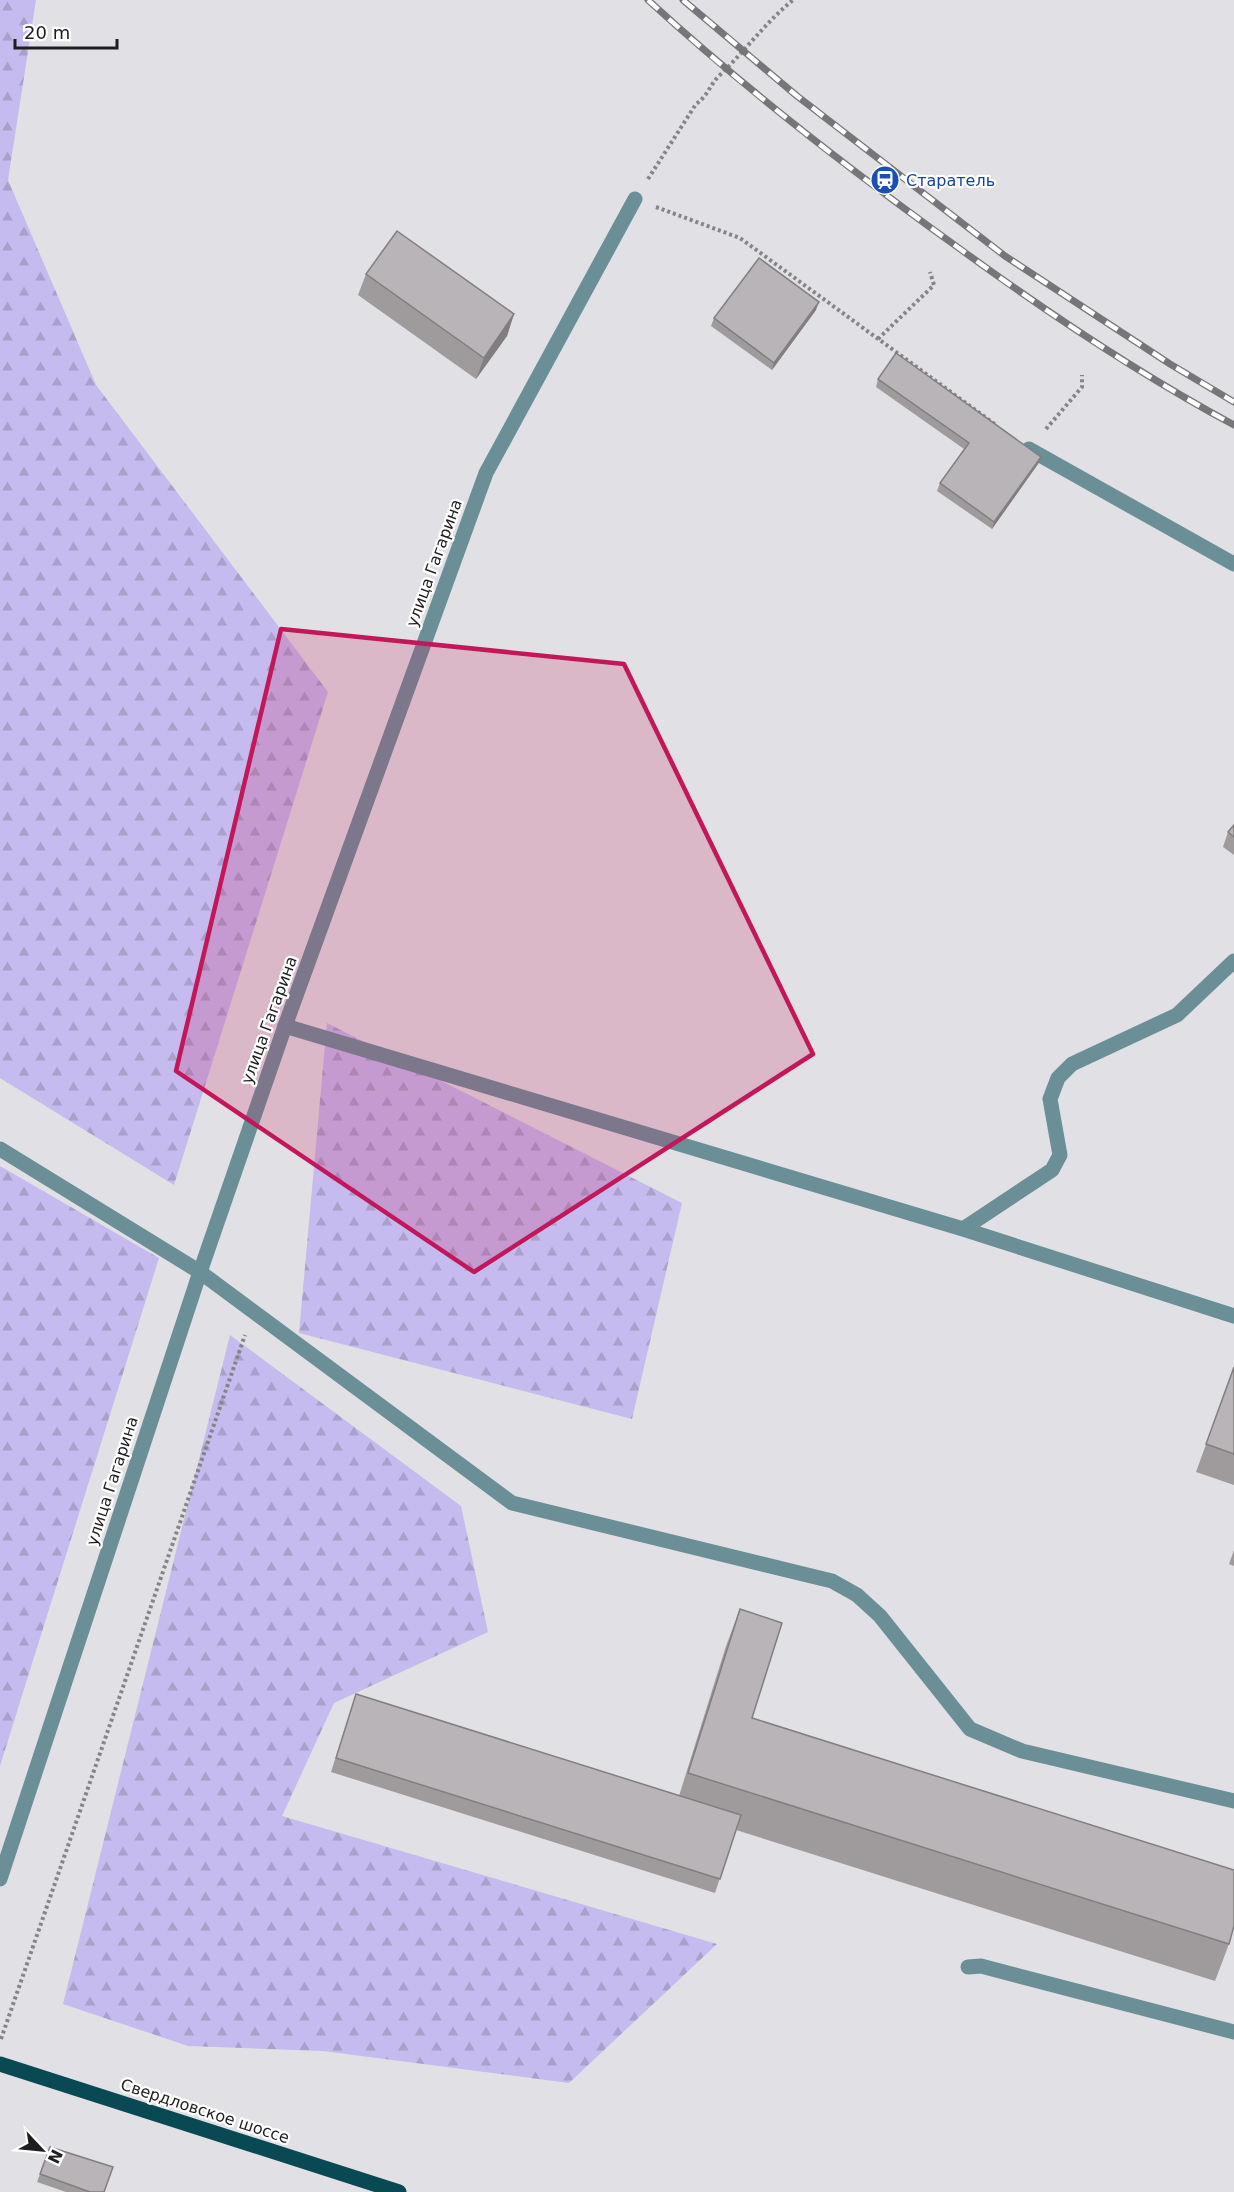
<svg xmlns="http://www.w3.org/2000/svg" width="1234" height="2192" viewBox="0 0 1234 2192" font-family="'DejaVu Sans',sans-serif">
  <defs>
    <pattern id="forest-firs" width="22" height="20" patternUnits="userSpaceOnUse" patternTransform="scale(1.5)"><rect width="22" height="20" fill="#c5bbee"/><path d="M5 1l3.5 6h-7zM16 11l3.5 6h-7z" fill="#a9a0cc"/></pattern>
  </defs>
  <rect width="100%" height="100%" fill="#e1e0e4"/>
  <path fill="url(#forest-firs)" d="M0,0h36l-28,180 88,205 232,307 -154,493 -174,-107z
    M327,1023l355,180 -50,216 -333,-86z
    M0,1166l159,92 -159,508z
    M230,1335l231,171 27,126 -154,71 -52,113 435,128 -148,139 -246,-32 -135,-5 -125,-42z"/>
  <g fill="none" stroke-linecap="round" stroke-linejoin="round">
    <path stroke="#858487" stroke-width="4" stroke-dasharray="3 3" stroke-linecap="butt" d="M648,179l48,-75c12,-8 14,-20 24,-29 25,-24 46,-53 73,-75
      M656,207l84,31 256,187
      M878,339l56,-54 -4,-13
      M1046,429l36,-42v-12
      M1,2039l244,-704"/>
    <path stroke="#6b8f96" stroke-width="15" d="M285,1026l678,203 271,87
      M963,1229l89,-59 8,-15 -10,-56 8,-21 14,-14 105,-49 57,-54
      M200,1272l312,231 320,78 25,14 23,21 90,113 52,22 212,50
      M968,1967l13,-1 253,66"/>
    <path stroke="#6b8f96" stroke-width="15" d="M1029,449l205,115
      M0,1149l200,123
      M0,1879l200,-607 85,-246 201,-553 149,-274"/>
    <path stroke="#084954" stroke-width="15" d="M0,2064l399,128"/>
    <g stroke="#767578" stroke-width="7">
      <path id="rail" d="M648,0c97,89 201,169 308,246 89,65 181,127 278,179
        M683,0l114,96 208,160 165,108 64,38"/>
    </g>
    <use href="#rail" stroke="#fff" stroke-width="4.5" stroke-dasharray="14" stroke-linecap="butt"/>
  </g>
  <path fill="#9f9b9d" d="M366,274l148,40 -7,22 -31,43 -118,-84z
    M816,310l-44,60 -61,-44 3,-8z
    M878,379l163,78 -3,7 -46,65 -55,-38 3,-8 24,-34 -88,-62z
    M1234,825v30l-11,-8 5,-15z
    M1234,1367v118l-38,-13z
    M1234,1550v16l-5,-2z
    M740,1609l12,109 477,226 -14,37 -479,-151 -21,63 -384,-121 25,-78 323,102 47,-150z
    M50,2147l54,45h-38l-29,-10z"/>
  <path fill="#827e80" d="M819,302l-3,8 -44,60 2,-7z
    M514,314l-7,22 -31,43 8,-21z
    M1041,457l-3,7 -46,65 2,-7z"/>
  <path fill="#b9b4b7" stroke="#827e80" stroke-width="1.5" d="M397,231l117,83 -30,44 -118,-84z
    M759,258l60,44 -45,61 -60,-45z
    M896,353l145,104 -47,65 -54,-39 29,-40 -91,-64z
    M1234,825v12l-6,-5z
    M1234,1367v87l-28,-10z
    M740,1609l42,14 -30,95 482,152v56l-5,18 -541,-171z
    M356,1694l385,121 -21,64 -384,-121z
    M50,2147l63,20 -9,25h-14l-50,-18z"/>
  <path fill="#c2185b" fill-opacity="0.2" stroke="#c2185b" stroke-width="4.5" stroke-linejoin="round" d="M281,629l343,35 189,390 -339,218 -298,-201z"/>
  <defs>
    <g id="station-disc" transform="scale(1.5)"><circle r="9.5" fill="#1a4fb4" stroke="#fff"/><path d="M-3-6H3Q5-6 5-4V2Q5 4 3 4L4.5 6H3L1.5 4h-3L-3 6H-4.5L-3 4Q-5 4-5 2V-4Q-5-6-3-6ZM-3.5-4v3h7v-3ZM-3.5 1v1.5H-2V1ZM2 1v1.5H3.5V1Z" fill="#fff"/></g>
  </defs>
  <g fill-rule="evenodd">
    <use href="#station-disc" x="885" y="180"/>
  </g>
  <g text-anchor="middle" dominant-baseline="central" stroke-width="4.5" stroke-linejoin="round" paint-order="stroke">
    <g font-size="16" fill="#164399" stroke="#fff" text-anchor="start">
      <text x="906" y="180">Старатель</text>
    </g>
    <g font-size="16" fill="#1e1d1f" stroke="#fff">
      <text transform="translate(434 563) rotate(-70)">улица Гагарина</text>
      <text transform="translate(269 1020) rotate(-70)">улица Гагарина</text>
      <text transform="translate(112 1481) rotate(-72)">улица Гагарина</text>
      <text transform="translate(205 2111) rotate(18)">Свердловское шоссе</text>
    </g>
  </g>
  <g transform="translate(42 2150) rotate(116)" stroke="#ffffff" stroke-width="4.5" paint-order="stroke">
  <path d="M0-4.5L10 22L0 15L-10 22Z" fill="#1e1d1f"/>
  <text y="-9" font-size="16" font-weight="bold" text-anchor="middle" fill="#1e1d1f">N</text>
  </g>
  <path d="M15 39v9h102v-9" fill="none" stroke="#1e1d1f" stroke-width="3"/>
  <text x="24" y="39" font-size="18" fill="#1e1d1f" stroke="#ffffff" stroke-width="4.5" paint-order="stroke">20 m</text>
</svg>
